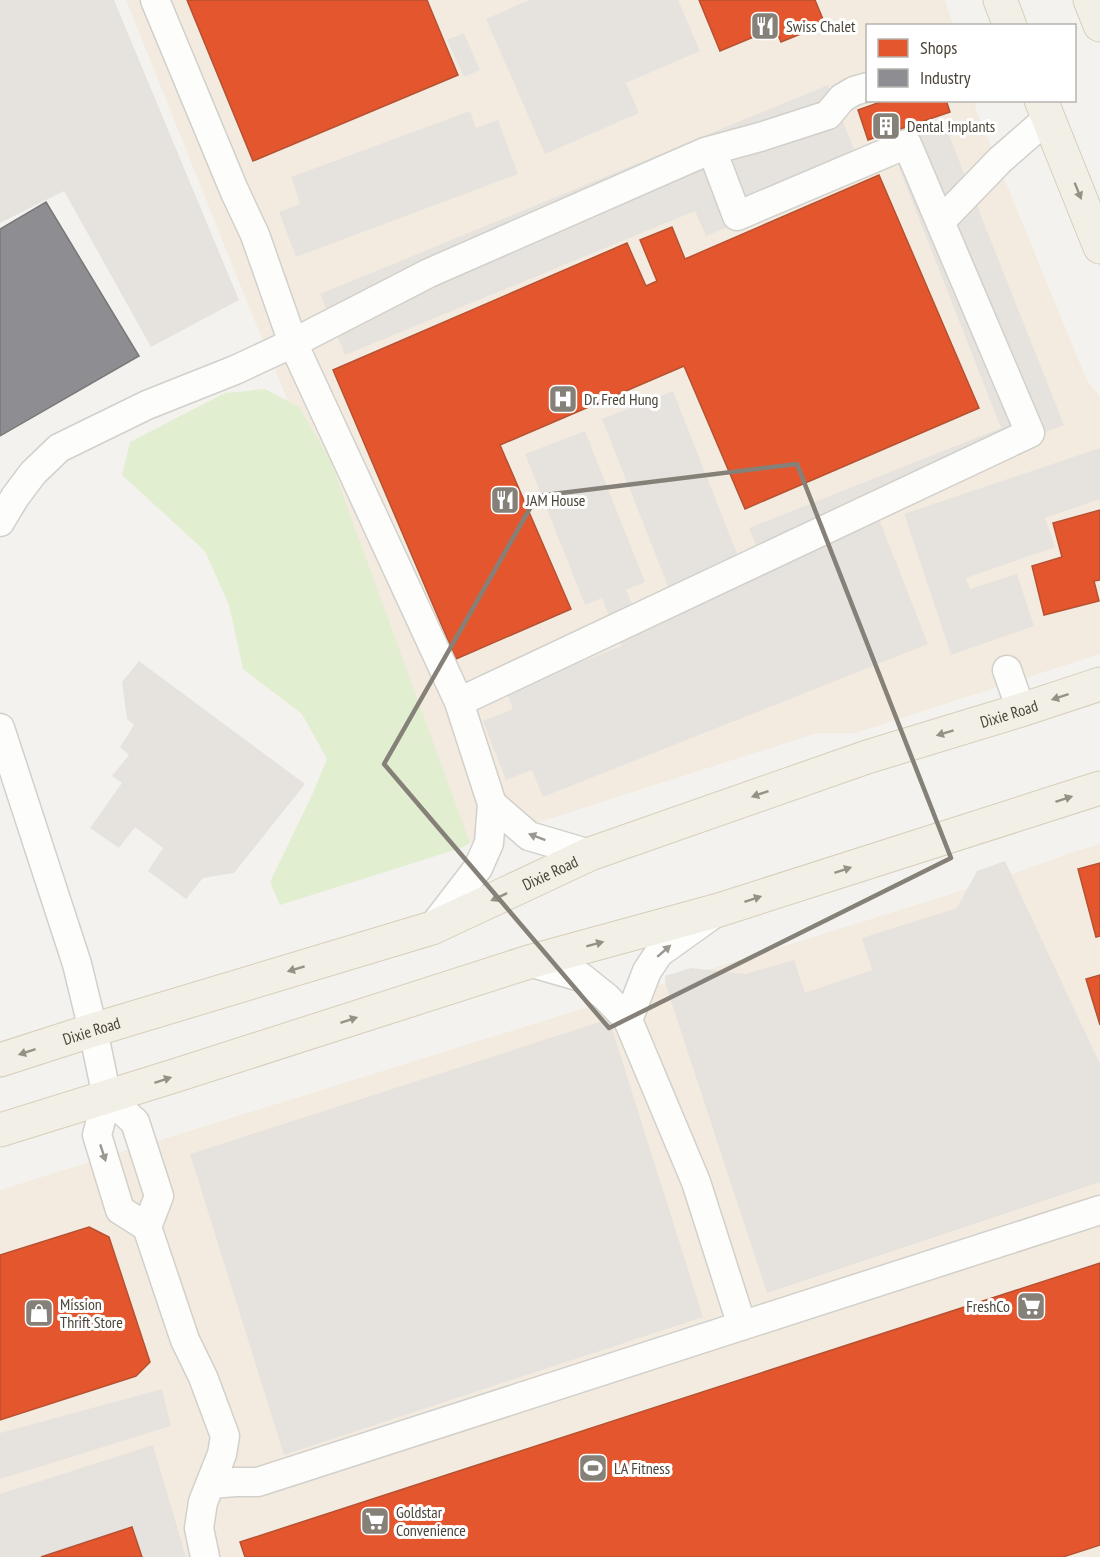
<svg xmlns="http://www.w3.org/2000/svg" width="1100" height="1557" viewBox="0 0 1100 1557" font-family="'PT Sans Narrow',sans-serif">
  <rect width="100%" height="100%" fill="#f4f2ee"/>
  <path fill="#f3ebdf" d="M126,0h819l8,25 -85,1v74l106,1 3,11 106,259 5,11 12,15v257l-245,79h-38l-287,92 -60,18 -223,-541z
    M1100,844v713h-1100v-367l993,-309 77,-28z"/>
  <path fill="#e1eecf" d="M265,389l34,18 31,53 140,383 -9,5 -181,57 -10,-23 42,-87 15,-36 -25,-45 -59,-45 -14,-64 -24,-54 -83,-76 8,-33 95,-49z"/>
  <path fill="#e6e3df" d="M0,0h114l125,300 -88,47 -87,-156 -64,32z
    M529,0h149l22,51 -74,32 13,30 -94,41 -59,-135z
    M464,33l16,37 -16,7 -17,-37z
    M828,85l35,86 -157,65 -11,-25 -350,144 -25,-61z
    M470,111l6,17 22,-8 20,54 -222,83 -17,-45 21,-8 -9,-27z
    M943,120l121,305 -192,76 56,143 -385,153 -11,-27 -26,10 -23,-59 30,-12 -7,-17 115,-46 -19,-48 -17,7 -60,-151 60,-23 60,151 -19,8 10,23 37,-14 -71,-180 71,-28 72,183 19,-8 -15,-38 252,-100 -112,-286z
    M1100,448v51l-55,19 10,29 -89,31 4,11 47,-15 17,52 -83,29 -47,-141z
    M139,661l166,123 -71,89 -31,5 -17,21 -38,-28 15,-23 -28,-21 -16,21 -29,-20 32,-45 -10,-7 17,-21 -9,-8 14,-22 -7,-6 -5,-37z
    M1005,861l95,203v118l-333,111 -101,-307 -1,-10 26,-8 54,6 49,-14 11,33 67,-23 -10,-32 95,-30 20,-37z
    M609,1019l94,298 -419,138 -94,-301z
    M162,1389l9,37 -171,53v-46z
    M153,1445l33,112h-44l-10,-30 -91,30h-41v-63z"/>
  <path fill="#e4572e" stroke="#b65131" stroke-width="1.5" d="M187,0h240l31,75 -205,86z
    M699,0h116l10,24 -44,18 -6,-14 -55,23z
    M886,100h60l4,12 -82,28 -10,-30z
    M879,175l100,233 -234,101 -61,-143 -184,79 71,164 -115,50 -123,-289 294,-127 19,43 11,-5 -17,-41 32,-13 13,32z
    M1100,510v70l-6,1 5,20 -55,14 -12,-49 30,-9 -9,-34z
    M1100,863v73l-4,1 -18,-68z
    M1100,975v50l-14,-46z
    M89,1227l20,10 41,125 -14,14 -136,44v-165z
    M1100,1263v282l-37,12h-818l-5,-15z
    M132,1527l10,30h-101z"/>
  <path fill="#8d8d92" stroke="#797777" stroke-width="1.5" d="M46,202l93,154 -139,80v-207z"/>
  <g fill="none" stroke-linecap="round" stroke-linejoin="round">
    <g stroke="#d2d0cb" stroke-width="31">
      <path id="minor" d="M155,0l79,190 21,45 38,108 166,359 33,102 -3,39 -11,25 -46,60
        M941,221l59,-61 48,-42
        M0,522l15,-25 18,-24 26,-25 88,-43 88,-35 58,-27 136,-70 276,-121 55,-15 68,-22 14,-17 12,-7 14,-4
        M1007,670l14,40
        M459,702l571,-269 -123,-289 -170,72 -25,-66
        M0,728l77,236 16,66 14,67 -10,38 23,75 27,17
        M492,804l37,32 61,18
        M529,962l52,15 25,20 22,23 68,162 46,144
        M628,1020l19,-49 12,-18 53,-38
        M107,1097l28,25 24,74 -12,31 38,113 18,37 22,59 -3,18 -19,48 -4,26 6,29
        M210,1484l26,-2h22l842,-272"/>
    </g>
    <g stroke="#d6cebb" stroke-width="35">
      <g id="major">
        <path d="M1000,0l10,26"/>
        <path d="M1090,0l10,25"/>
        <path d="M1041,100l59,147"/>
        <path id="s1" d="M0,1060l93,-30 339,-102 158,-74 277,-97 154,-47 79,-26"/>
        <path d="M0,1130l177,-55 352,-113 190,-52 381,-122"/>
      </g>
    </g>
    <use href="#minor" stroke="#fdfdfc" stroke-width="28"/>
    <use href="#major" stroke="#f2efe6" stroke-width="33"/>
  </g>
  <defs><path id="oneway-solid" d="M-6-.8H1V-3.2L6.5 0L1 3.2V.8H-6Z" transform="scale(1.5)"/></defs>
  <g fill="#969187">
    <use href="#oneway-solid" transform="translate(1078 191) rotate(68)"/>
    <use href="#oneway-solid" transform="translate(1060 697) rotate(162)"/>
    <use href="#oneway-solid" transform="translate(945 733) rotate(163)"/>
    <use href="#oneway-solid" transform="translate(760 794) rotate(161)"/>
    <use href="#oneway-solid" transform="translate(1064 799) rotate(-18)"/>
    <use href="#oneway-solid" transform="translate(843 870) rotate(-18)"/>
    <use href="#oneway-solid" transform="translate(499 897) rotate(155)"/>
    <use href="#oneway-solid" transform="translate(753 899) rotate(-18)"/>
    <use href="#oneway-solid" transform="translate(595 944) rotate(-15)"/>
    <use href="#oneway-solid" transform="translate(296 969) rotate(163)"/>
    <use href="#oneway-solid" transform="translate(349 1020) rotate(-18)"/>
    <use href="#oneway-solid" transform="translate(27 1052) rotate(162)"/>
    <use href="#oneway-solid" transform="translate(163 1080) rotate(-18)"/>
  </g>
  <g fill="#9b9791">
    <use href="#oneway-solid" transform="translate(537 837) rotate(-159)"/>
    <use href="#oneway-solid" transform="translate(664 951) rotate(-41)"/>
    <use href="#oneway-solid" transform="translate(103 1153) rotate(72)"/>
  </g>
  <path fill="none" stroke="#868178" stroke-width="4.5" stroke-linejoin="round" d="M797,464l154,394 -342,170 -225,-264 153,-268z"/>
  <defs>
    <g id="restaurant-square" transform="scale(1.5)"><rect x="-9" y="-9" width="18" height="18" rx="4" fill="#868178" stroke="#fff"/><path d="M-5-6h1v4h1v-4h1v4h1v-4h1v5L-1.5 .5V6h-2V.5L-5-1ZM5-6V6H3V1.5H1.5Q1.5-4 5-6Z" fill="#fff"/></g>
    <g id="building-square" transform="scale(1.5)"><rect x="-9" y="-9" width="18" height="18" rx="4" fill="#868178" stroke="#fff"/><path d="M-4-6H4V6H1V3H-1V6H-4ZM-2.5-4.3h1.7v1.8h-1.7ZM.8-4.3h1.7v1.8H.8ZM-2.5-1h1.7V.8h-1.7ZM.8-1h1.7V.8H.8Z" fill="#fff"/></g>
    <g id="hospital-square" transform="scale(1.5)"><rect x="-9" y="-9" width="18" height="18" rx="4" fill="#868178" stroke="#fff"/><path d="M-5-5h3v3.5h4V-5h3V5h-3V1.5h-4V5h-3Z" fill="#fff"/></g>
    <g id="supermarket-square" transform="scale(1.5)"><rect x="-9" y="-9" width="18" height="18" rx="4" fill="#868178" stroke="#fff"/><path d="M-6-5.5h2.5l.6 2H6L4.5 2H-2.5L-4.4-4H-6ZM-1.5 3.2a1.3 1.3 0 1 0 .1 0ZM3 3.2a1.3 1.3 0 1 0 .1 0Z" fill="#fff"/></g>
    <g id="shop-square" transform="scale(1.5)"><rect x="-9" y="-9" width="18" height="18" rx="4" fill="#868178" stroke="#fff"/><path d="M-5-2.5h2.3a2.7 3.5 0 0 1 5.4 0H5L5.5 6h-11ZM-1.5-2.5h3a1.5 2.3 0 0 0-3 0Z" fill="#fff"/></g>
    <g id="stadium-square" transform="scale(1.5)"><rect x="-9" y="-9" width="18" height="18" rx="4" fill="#868178" stroke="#fff"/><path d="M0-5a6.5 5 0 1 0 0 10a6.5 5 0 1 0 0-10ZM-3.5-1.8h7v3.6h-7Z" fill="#fff"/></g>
  </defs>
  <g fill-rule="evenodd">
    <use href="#restaurant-square" x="765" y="26"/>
    <use href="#building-square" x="886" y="126"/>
    <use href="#hospital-square" x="563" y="399"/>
    <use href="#restaurant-square" x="505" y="500"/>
    <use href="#supermarket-square" x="1031" y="1306"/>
    <use href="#shop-square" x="39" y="1313"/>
    <use href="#stadium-square" x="593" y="1468"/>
    <use href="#supermarket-square" x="375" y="1521"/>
  </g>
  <g text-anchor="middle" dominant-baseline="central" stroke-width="6" stroke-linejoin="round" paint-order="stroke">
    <g font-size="16" fill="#4b4439" stroke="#fff" text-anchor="start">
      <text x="786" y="26">Swiss Chalet</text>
      <text x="907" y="126">Dental !mplants</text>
      <text x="584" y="399">Dr. Fred Hung</text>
      <text x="526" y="500">JAM House</text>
      <text x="60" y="1304">Mission<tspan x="60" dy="18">Thrift Store</tspan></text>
      <text x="1010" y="1306" text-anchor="end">FreshCo</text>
      <text x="614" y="1468">LA Fitness</text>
      <text x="396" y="1512">Goldstar<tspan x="396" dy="18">Convenience</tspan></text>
    </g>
    <g font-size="16" fill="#4b4439" stroke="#fff">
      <text stroke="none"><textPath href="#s1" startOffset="1068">Dixie Road</textPath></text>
      <text stroke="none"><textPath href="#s1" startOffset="582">Dixie Road</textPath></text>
      <text stroke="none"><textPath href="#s1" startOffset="96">Dixie Road</textPath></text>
    </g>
  </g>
  <rect x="866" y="24" width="210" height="78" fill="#ffffff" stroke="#b7b4b0" stroke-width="1.5"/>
  <rect x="878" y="39" width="30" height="18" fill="#e4572e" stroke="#b7b4b0" stroke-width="1.5"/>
  <text x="920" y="54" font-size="18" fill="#4b4439">Shops</text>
  <rect x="878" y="69" width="30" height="18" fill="#8d8d92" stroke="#b7b4b0" stroke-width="1.5"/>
  <text x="920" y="84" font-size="18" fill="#4b4439">Industry</text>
</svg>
